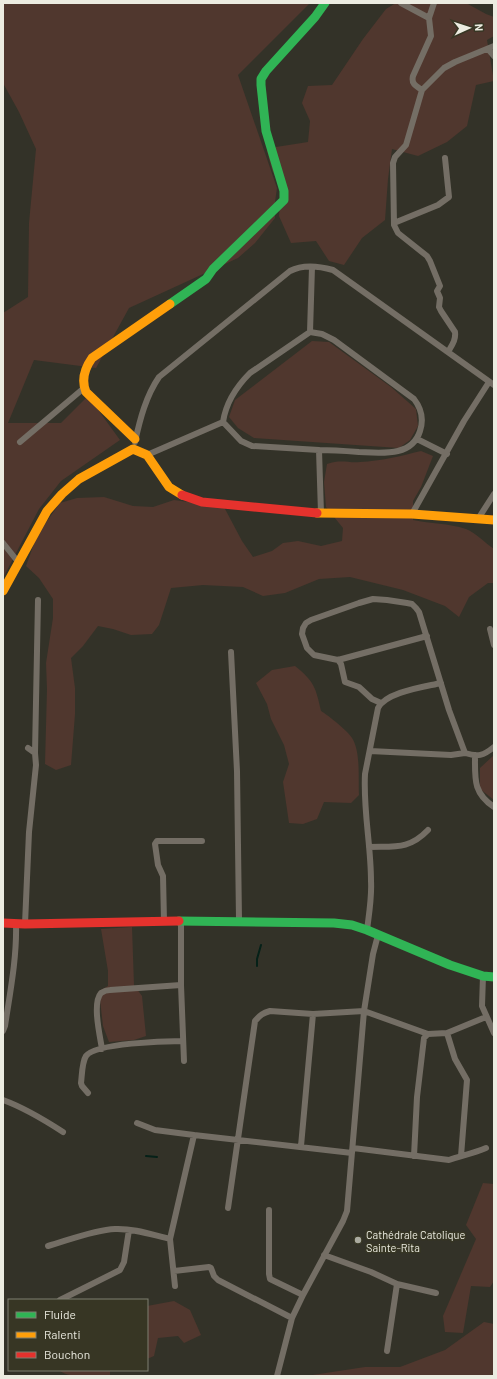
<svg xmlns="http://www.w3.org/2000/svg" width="497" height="1379" viewBox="0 0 497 1379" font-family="Barlow,sans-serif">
  <rect width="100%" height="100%" fill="#333228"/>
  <path fill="#50372e" d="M3,3h307l-72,72 39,113 -2,14v16l-20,25 -17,15 -109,50 -33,60 -62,-8 -26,63h53l27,-27 32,44 -59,41 -22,28 -36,69v-265l25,-16 1,-74 7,-74 -17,-37 -16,-29z
    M396,3h70l20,11 8,3v19l-7,4 7,41 -18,4 -9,41 -20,16 -29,14 -26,-7 -4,30 -3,41 -23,18 -18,27 -15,-4 -13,-20 -25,2 -12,-27 2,-26 -9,-20 -5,-19 9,-4 32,-5 2,-21 -8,-18 6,-17 24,-1 31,-46 23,-30z
    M312,341l17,1 62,45 25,22 2,17 -8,14 -11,8 -145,-10 -16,-10 -9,-11 6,-17z
    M421,451l12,5 -12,31 -8,14v19c18,4 35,3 53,9 10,4 19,14 28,20v34h-6l-19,14 -10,20 -14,-11 -42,-16 -53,-13 -31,2 -34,14 -22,3 -20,-9 -40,-2 -32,3 -12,37 -7,9 -21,1 -18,-6 -15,-3 -15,20 -12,12 4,30v26l-4,51 -15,5 -11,-6 2,-75 -1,-26 7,-45v-19l-14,-21 -13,-12 9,-25 12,-20 13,-18 17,-5 27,-1 29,9 20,1 21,-7 50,7 18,34 11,16 19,-6 11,-8 15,-2 23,5 21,-5 1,-13 -17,-21 -2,-25 3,-18c14,-5 20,-1 33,-2 21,-1 41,-6 61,-11z
    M295,666c19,15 21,22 26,45 8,5 27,20 31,27 9,14 6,41 7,57l-8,8 -27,-1 -7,17 -14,5 -14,-1 -6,-41 6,-18 -5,-19 -13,-26 -4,-15 -11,-21 16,-13z
    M494,755v45l-14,-11v-21z
    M132,927l2,58 8,11 4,40 -12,4 -25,2 -6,-16 -4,-35 9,-5v-15l-7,-42z
    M483,1183l11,1v97l-4,6 -19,-1 -8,47 -18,-1 -2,-16 33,-77 -10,-14z
    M174,1301l16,9 11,25 -17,8 -6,-7 -20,2 -4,18 -7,3v-53z
    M484,1322l10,2v52h-188l59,-9h35l45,-17z
    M59,1370h51v6c-12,0 -43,3 -51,-6z"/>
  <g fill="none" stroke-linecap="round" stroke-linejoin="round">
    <path stroke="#052118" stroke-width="2" d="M257,966v-7l4,-14
      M146,1156l11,1"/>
    <path stroke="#746e65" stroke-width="6" d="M401,3l28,15
      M488,49l6,7
      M422,90c-6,-4 -11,-6 -9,-14l18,-40 -2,-18 5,-15
      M394,223l44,-18 11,-8 -4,-39
      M310,332l2,-65
      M448,352c4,-7 8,-12 7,-20l-14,-21 -2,-4 1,-9 -3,-7 3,-5 -10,-25 -3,-5 -29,-23 -4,-8 -1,-62 2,-6 11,-12 16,-55 22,-22 11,-6 39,-16
      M417,439l30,15
      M20,442l64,-54
      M135,442c5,-23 11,-46 24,-65l131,-106c13,-7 29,-5 43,-1l161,115
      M319,450c14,0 27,1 40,2 23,1 53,5 61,-21 4,-12 1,-23 -6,-32l-80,-59 -12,-6 -12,-2 -60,41c-14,14 -24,29 -27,49l18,19 11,5 67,4 2,63
      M147,455l76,-33
      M412,514l52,-93 25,-39
      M478,519l16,-25
      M3,543l16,20
      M490,629l4,16
      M427,636l-89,24 -24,-5 -7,-7 -5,-14 1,-6 3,-5 5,-3 48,-17 14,-4 14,1 20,3 5,1 4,4 3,4 30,98 16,43c13,4 18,3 29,-6
      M231,652l6,119 2,149
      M338,660l3,4 4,18 14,5 13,12 9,4
      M370,751l81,4 14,-2
      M35,753l3,-153
      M475,755c0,24 -2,38 19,52
      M369,847c25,-1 40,3 59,-17
      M164,921l-1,-45 -5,-11 -3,-21 2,-3h45
      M181,921v64l3,76
      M25,924l4,-92 7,-67 -1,-12 -7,-5
      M367,930c2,-16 5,-33 4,-49 0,-36 -8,-71 -6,-107l13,-66c8,-16 46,-21 63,-25
      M483,976l-1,30 12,27
      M3,1031l2,-5c5,-33 12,-69 11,-102
      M447,1033l8,26 12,21 -6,76
      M102,1049c-2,-13 -10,-46 -1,-56 3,-2 6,-3 9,-3l71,-5
      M88,1093l-6,-7 -1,-3c1,-8 1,-21 5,-27 9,-13 80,-15 97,-15
      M3,1100c22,8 40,19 60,32
      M137,1123l18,7 39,5
      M301,1146l12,-132
      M353,1148l96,12c12,-4 25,-7 37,-12
      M414,1156l3,-59 7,-59 4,-4 19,-1 39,-16
      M228,1208l27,-187c5,-6 8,-8 15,-10l43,3 51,-3 64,23
      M269,1210v64l1,5 33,16
      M170,1239l5,47
      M48,1246c21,-6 46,-16 67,-17 18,-1 38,6 55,10l24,-104 158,18
      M324,1255l47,17 26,12 39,9
      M174,1271l35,-4 2,1 3,8 4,4 74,38
      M60,1300l60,-30 4,-8 5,-32
      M387,1351l10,-67
      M277,1376l15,-58 11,-23 40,-74 4,-10 17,-200 9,-57 5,-19"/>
    <path stroke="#30b455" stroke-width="9" d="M170,304l36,-25 7,-10 71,-69v-9l-18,-60 -5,-46v-6l5,-8 49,-54 10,-14
      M179,921l155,2 18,2 15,5 83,35 33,11 11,1"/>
    <path stroke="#ff9f0a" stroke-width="9" d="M135,439l-49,-47c-5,-12 -1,-24 6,-34l78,-54
      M317,513l95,1 82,6
      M3,591l44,-80 15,-17 17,-15 54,-30 14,6 22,32 13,8"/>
    <path stroke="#e5322d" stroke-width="9" d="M182,495l20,7 115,11
      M3,923l22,1 154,-3"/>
  </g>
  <circle fill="#ababa0" stroke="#373624" stroke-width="1.5" cx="358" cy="1240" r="4"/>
  <g text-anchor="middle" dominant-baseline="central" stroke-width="3" stroke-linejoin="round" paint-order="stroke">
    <g font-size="11" fill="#ecece1" stroke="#373624" text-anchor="start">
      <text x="366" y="1234">Cathédrale Catolique<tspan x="366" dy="13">Sainte-Rita</tspan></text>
    </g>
  </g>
  <rect width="497" height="1379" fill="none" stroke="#ecece1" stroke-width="8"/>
  <rect x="8" y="1299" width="140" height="72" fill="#373624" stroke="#7f7f70"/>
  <rect x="16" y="1312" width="20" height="6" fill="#30b455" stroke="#7f7f70"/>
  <text x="44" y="1319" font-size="12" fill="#ecece1">Fluide</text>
  <rect x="16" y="1332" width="20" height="6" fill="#ff9f0a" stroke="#7f7f70"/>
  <text x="44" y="1339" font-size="12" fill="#ecece1">Ralenti</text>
  <rect x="16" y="1352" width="20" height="6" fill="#e5322d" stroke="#7f7f70"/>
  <text x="44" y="1359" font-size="12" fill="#ecece1">Bouchon</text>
  <g transform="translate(469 28) rotate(87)" stroke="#373624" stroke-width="3" paint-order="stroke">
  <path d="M0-3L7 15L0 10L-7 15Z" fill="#ecece1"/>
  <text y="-6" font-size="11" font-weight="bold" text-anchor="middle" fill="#ecece1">N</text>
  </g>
</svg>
